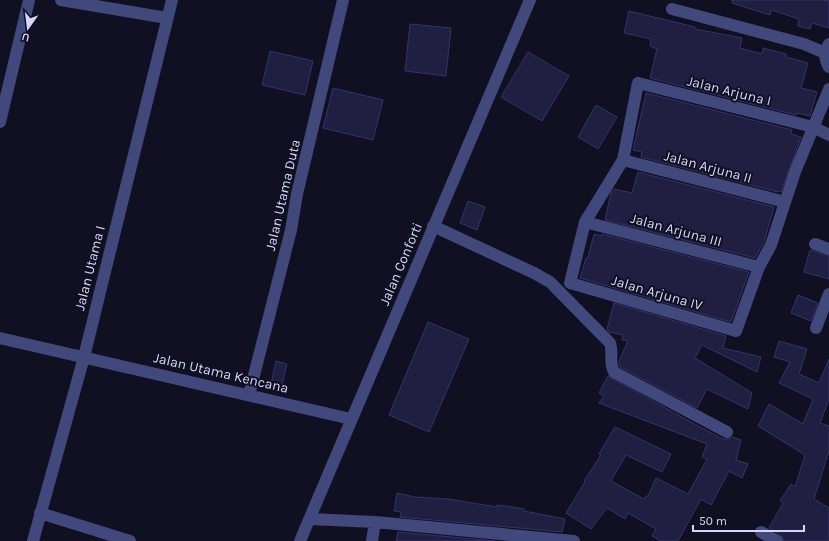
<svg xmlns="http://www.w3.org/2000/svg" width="829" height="541" viewBox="0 0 829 541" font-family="Karla,sans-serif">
  <rect width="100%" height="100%" fill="#101022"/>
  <path fill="#201e41" stroke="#35336a" d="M732,0h92l5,1v27l-17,-5 -2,6 -12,-3 1,-7 -28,-9 -1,5 -38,-12z
    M629,11l66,16v2l47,9 -2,10 22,6 1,-6 23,6v3l22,6 -7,25 16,4 -7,24 -13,-3 -1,2 -146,-37 7,-29 -7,-3 1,-7 -27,-6z
    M410,24l41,4 -5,48 -41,-5z
    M270,51l43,10 -8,34 -43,-10z
    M528,52l41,24 -27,45 -41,-24z
    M333,88l50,12 -10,40 -50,-12z
    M646,93l146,37 -1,4 10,3 -20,55 -2,-1 -1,1 -137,-35 1,-5 -9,-2z
    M596,105l21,12 -19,32 -20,-12z
    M638,172l136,35 -10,35 -9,16 -150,-38 6,-27 3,-4 18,4z
    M468,201l17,6 -8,23 -17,-7z
    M594,234l8,2v-2l147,38 -18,50 -151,-44 6,-20h2z
    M810,250l19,6v23l-25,-7z
    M798,295l20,8 -7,18 -20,-8z
    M614,303l112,33 -3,12 38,9 -4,15 -55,-27 -7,13 57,35 -4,16 -41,-20 -10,19 -77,-41 -1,-6 9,-20 -6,-1 1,-5 -14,-3 -2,-3z
    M428,322l41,17 -40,93 -40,-17z
    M779,341l28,8 -8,25 20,9 10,-24v40l-9,24 9,3v25l-15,48 15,9v33h-45l-3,-6 -12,-7 14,-25 -3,-2 11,-17 4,3 10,-32 -47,-29 11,-22 34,20 10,-25 -34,-16 11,-21 -16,-5z
    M276,361l11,3 -5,22 -11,-2z
    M608,376l90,50 25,13h5l4,-2 9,3 -5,20 12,4 -6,14 -13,-7 -18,34 -10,-6 -23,42h-17l-9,-5 4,-7 -28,-16 -3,6 -18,-11 -16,21 -25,-16 19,-31 -1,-1 17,-26 -2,-1 16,-27 56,27 -9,18 -36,-17 -15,26 33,18 2,-3h2l8,-18 32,16 19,-35 -5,-2 5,-13 -108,-41 5,-7 -5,-3z
    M397,493l18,4 33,2 49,8v-2l15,2 12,2v2l41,8 -3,13 -162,-15 1,-5 -7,-1z
    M398,532l97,9h-99z"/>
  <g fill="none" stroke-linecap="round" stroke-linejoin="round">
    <path stroke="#40487c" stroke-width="12" d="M61,0l106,18
      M672,9l132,35 21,9
      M829,44c-5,8 -5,15 0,23
      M829,89l-34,83 -24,73 -12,22 -23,64 -166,-48 15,-61 38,-62 15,-77 175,44 16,8
      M0,122l29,-122
      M623,160l162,42
      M585,222l174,45
      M433,226l101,47 16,9 60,61c4,11 -2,17 4,29l113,60
      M815,244l14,5
      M816,328l13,-34
      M0,338l351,81
      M249,395l42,-165 6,-36 46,-194
      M40,513l90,28
      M310,519l65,3 199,19
      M761,532l16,9
      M33,541l51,-184 88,-357
      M300,541l230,-541
      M372,541l3,-19"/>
  </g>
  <g text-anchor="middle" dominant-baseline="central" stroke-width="4" stroke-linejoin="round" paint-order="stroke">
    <g font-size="14" fill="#d5d7fa" stroke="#101022">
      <text transform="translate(729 91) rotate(14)">Jalan Arjuna I</text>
      <text transform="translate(708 167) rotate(15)">Jalan Arjuna II</text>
      <text transform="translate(283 195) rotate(-77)">Jalan Utama Duta</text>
      <text transform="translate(676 230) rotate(15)">Jalan Arjuna III</text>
      <text transform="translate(401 264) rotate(-67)">Jalan Conforti</text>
      <text transform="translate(90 268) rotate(-76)">Jalan Utama I</text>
      <text transform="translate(657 293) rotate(16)">Jalan Arjuna IV</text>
      <text transform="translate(221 373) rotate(13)">Jalan Utama Kencana</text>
    </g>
  </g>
  <g transform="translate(28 28) rotate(194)" stroke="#101022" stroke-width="3" paint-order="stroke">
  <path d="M0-3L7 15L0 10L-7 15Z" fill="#d5d7fa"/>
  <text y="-6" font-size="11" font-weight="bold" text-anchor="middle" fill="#d5d7fa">U</text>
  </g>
  <path d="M693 525v6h111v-6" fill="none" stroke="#d5d7fa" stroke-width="2"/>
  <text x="699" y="525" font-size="12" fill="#d5d7fa" stroke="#101022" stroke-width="3" paint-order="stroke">50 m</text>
</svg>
